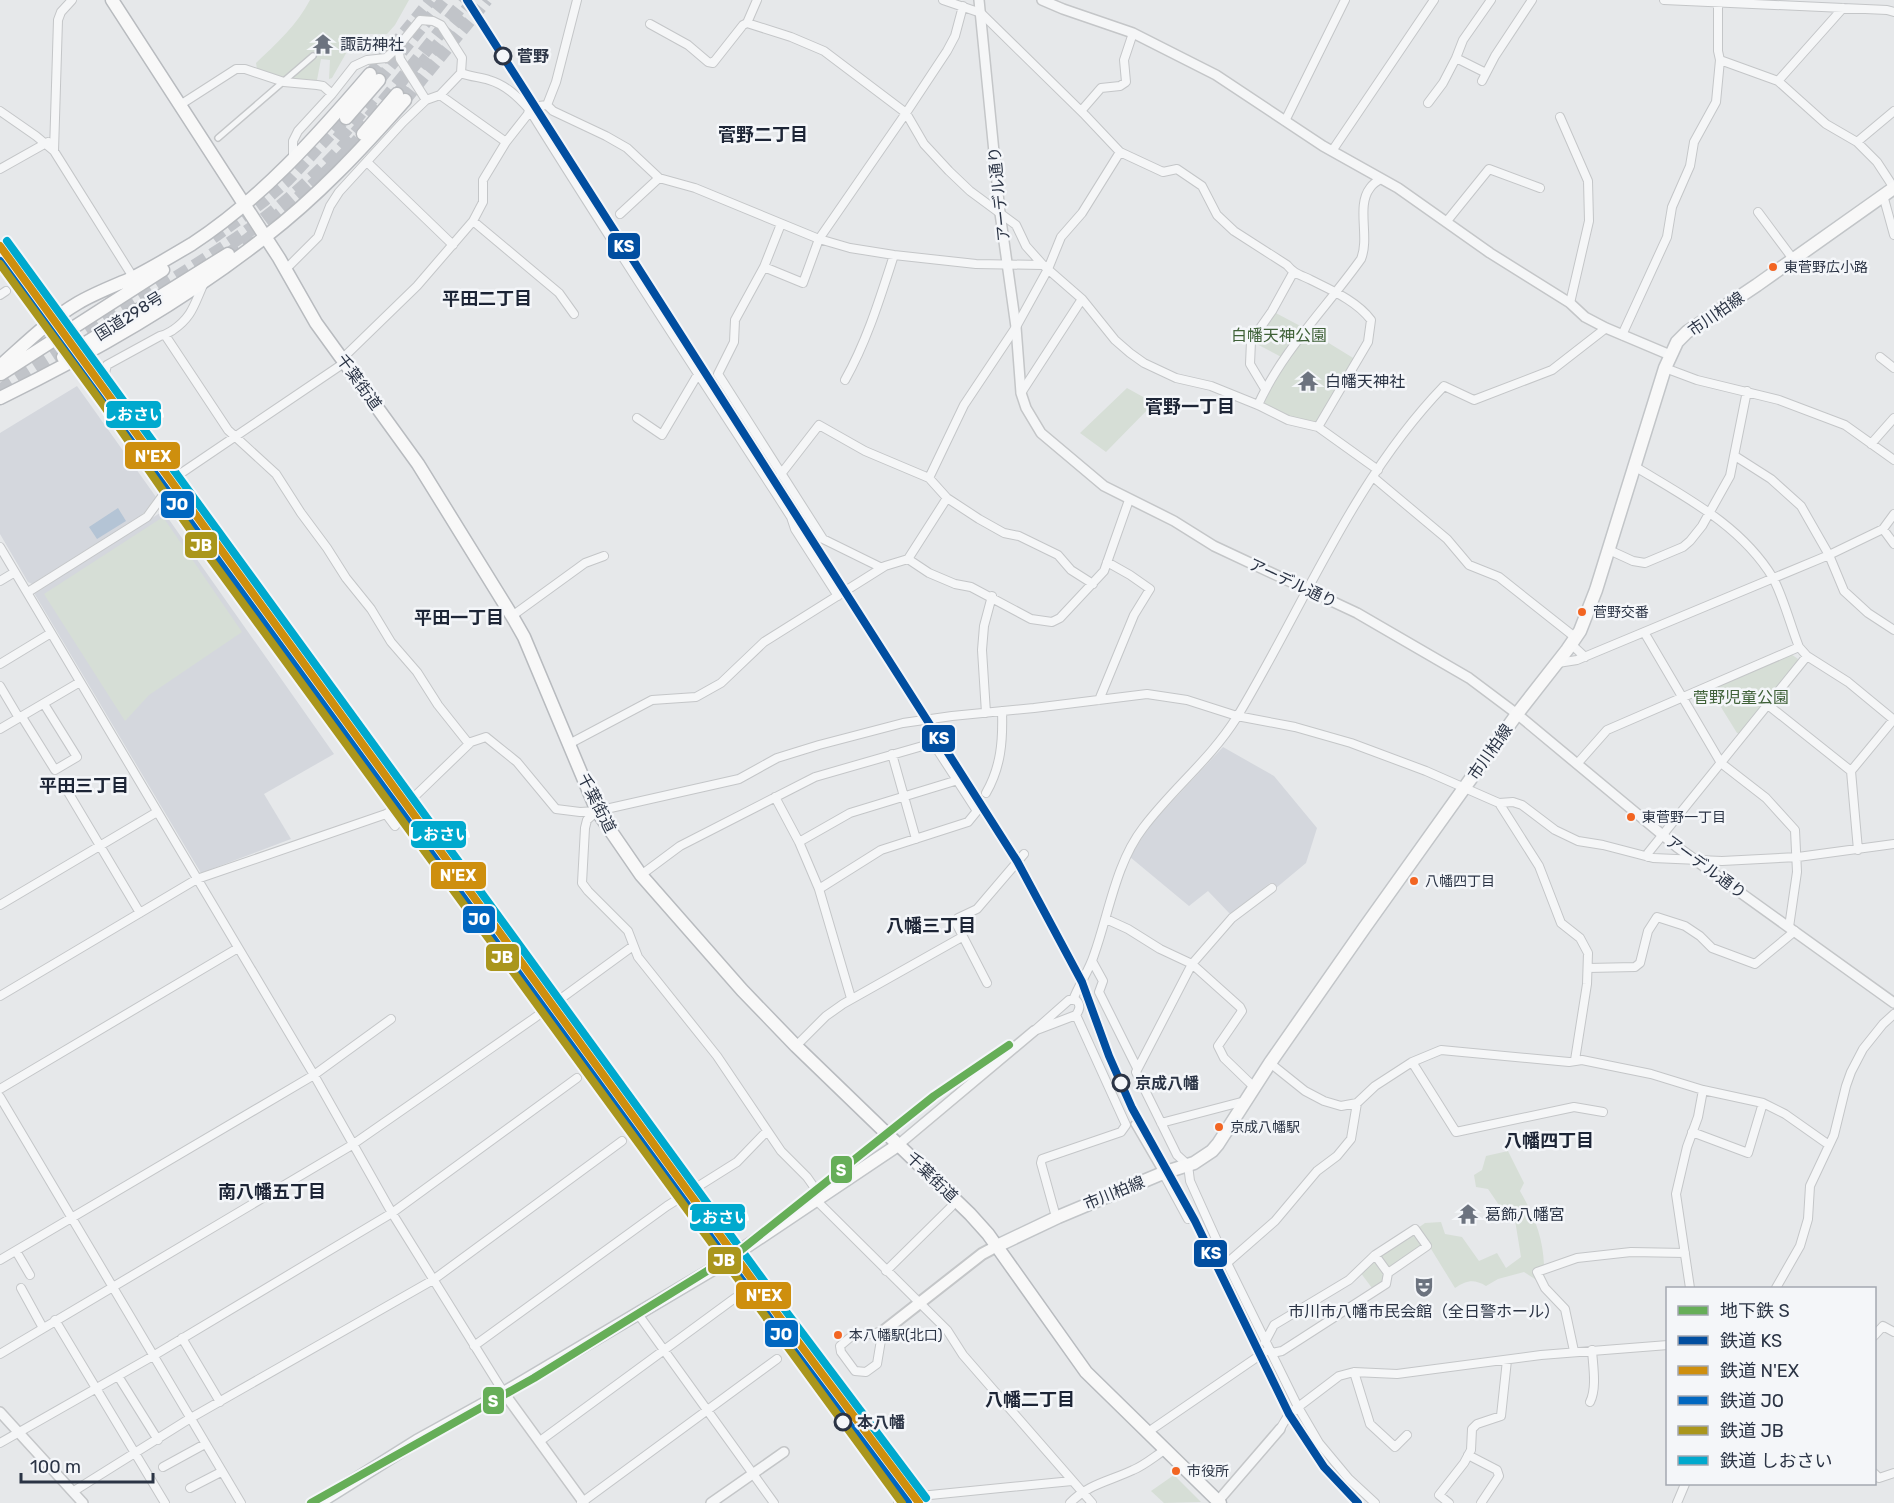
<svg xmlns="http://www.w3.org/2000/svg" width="1894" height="1503" viewBox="0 0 1894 1503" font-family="Rubik,'Noto Sans JP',sans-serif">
  <rect width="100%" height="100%" fill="#e6e8ea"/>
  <path fill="#d4d7dd" d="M77,386l79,111 -13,17 -111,70 -4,-2 -28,-48v-101z
    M163,511l171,243 -70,40 27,45 -90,34 -167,-280z
    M1223,747l51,29 43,52 -11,35 -30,25 -6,-5 -39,32 -23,-24 -19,15 -59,-49 19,-31z"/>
  <path fill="#d6ded6" d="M310,0h99l-14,25 -8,9h-30l-25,44 -3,1 1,-19 -9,-1 -4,21 -27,-1 -33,-10 -1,-6c20,-19 41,-38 54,-63z
    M1272,311l34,18 52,32 -40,66 -60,-22 27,-46 -34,-18z
    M1127,388l27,15 -48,49 -26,-19z
    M163,517l79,115 -93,63 -24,26 -81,-127z
    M1791,654l7,5 -1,3 -57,72 -3,-1 -26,-42 1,-4z
    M1508,1151l16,32 -4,8c14,25 23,46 24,74l-10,4 4,12 -14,-9 -26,7 -12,7c-12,-7 -19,-6 -31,2l-27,-44 -38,25 -12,23 -6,-4 -12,-16 13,-12 52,-37 16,-1 4,12 17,3 17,24 18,-8 9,15 15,-11 -6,-37 -14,-12 -13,-19 -12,-2 -2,-12 8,-5 4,-14z
    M1174,1475l27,27 -37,1 -13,-12z"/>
  <path fill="#b4c4d5" d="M118,508l8,13 -29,18 -8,-12z"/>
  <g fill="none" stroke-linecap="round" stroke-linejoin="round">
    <path stroke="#c1c4c9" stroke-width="12" stroke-dasharray="12 6" stroke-linecap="butt" d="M370,74l61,-74
      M379,80l65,-80
      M397,94l77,-94
      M405,100l82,-100
      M213,238l51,-37 24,-21 58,-62
      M228,254c49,-37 94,-75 135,-120"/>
    <path stroke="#c1c4c9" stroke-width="14" stroke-dasharray="14 7" stroke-linecap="butt" d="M338,139l34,-40
      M0,391c55,-36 110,-71 165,-106 44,-28 90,-55 130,-91 64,-56 117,-128 171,-194"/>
    <g stroke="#c4c6c8" stroke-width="8">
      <path id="pedestrian" d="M218,138l95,-82
        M1134,1124l28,48"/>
    </g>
    <g stroke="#c4c6c8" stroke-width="10">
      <path id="minor" d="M943,0l38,13 104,102 35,37 43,20 14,-3 25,17 15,29 17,16 53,34c7,9 14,10 24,15 20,10 46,21 60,40l-3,22 -50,85
        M1664,0l223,10 7,2
        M747,23l10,-23
        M650,24l38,21 20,17 5,1 30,-38 4,-2 44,14 33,14 82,62 18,31 25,27 21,20 46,34 10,21 17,19 39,34 33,41 15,13 14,10 32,15 35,8 47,19 30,15 30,7 60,43
        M398,47l2,12 26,41
        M1720,60l58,21 48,43 31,18 20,20 17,26
        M461,73c10,4 19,4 28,7 17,5 29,17 40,29 80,129 163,256 246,383l16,25 4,12 43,67
        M1486,73l-30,-15 7,-18 28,-40
        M1482,81l13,-25 37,-56
        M1778,81l65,-73
        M440,95l66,47
        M1428,103l15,-20 13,-25
        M180,105l56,-36h9l39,13 33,3 6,1 9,8
        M547,105l6,6 53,25 21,12 32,30 36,10 124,51 31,9 44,7 82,9 67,1
        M547,105l9,-23 21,-82
        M529,109l2,-2 16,-2
        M0,111l36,25 18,15 79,126
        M1081,111l20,-23 19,-2 6,-4 -2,-22 9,-27
        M1560,117l28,64 1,40 -19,82
        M1285,121l60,-121
        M1857,142l37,-31
        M54,151l4,-131 3,-8 11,-12
        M1332,151l102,-151
        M367,162l86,83
        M0,169l48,-27
        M1883,195l11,40
        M1758,212l35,47
        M620,214l39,-36
        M473,221l86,72 15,21
        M1447,221l42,-52 51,19
        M781,224l-17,43 -29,53 -1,22 -16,32 105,165 59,29
        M764,267l39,16 16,-44 87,-126 41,-62 8,-15 8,-30
        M286,269l32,-32 12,-31 9,-14 64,-70 23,-22 14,-5 21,-22 1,-15 -21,-33 -8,-4 -13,-1 -22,27 -12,11 -19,2 -13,6 -22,28 -34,37 -5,10v17
        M204,283c-10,21 -11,33 -31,47 -5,3 -7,5 -13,6l-53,29 -2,8 2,7 134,184
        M0,295l6,-4
        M165,335l63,95 48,44 25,39 26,35 19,30 25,31 20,33 26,30 21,33 31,39
        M1622,335l45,-98 5,-30 18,-41 4,-24 22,-40 4,-42 -2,-9v-51
        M1880,357l14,11
        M1665,368l32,12 82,20 66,25 49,35
        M845,380c22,-39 35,-82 49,-125
        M1265,389l-15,-25 1,-23 21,-30 21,-38
        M1021,393l61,-94
        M1258,405c24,-54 69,-98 103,-146 9,-22 -5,-53 9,-71 2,-3 7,-7 11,-9
        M637,418l25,17 36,-61
        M1871,444l23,-26
        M1735,456l36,23 30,27 28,49 15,36 24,22 26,17
        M1634,466c51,31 107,59 139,112 10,18 18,49 26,69l8,9 41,26 46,38
        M781,474l38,-49 46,26 64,27
        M1373,477l74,62 22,26 30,12 77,61
        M1883,529l11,15
        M0,547l314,528 78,138 112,180
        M1609,550l24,11 12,2 38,-16 7,-6 12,-15 28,-50 17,-85
        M908,559l21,14 26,11 16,3 60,32 21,3 8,-4 44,-47 25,-71
        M0,581l15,-9
        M1093,584l-22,-14 -13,-15 -39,-19 -15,-3 -25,-14 -32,-21 -18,-20 35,-73 52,-78 32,-58 13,-32 21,-24 38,-61
        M28,592l119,-75 30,-41 167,-113 3,-9 70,-68 56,-65 10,-19v-22l23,-38 22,-28 1,-5
        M512,616l73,-53 19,-7
        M1644,632l77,131 45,35 29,32 2,42 -8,55
        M1571,644l14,13
        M1558,663l19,-3 252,-105 54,-26 11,-15
        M0,664l51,-31
        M0,686l19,32
        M1099,700l35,-85 16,-26 -20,-14 -23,-13
        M1768,705l83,66 7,79
        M986,713l-4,-63 2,-24 8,-30
        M22,717l33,53 22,-13 -33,-53
        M0,729l80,-47
        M569,744l83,-44 44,-3 25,-14 43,-41 121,-76 23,-7 39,-61
        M892,754l24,85
        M1577,764l30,-34 192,-83
        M1851,771l43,-52
        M68,792l72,121
        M986,793c15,-26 17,-52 16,-82
        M775,797l24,45 20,47 32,109
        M1499,803l40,63 22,57 19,15 8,15 -1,31 -12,76
        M597,811l-10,9 -2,8 -3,55 6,8 40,40 10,26 79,99 64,95 26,26 14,20
        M386,814l9,12
        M799,842l51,-29 108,-33
        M1648,857v-4l159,-197
        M641,875l39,-29 135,-69 118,-34 44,68 -9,11 -87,28 -62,39
        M1272,888l-40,30 -40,46 -56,108 41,83 11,10 2,16 37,82 71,144 21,36 30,36 26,24
        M0,905l157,-93
        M1106,919l22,10 32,20 32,15 48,43 2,4 -24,35 6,12 30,29
        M1092,961l11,20 -4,11 38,76
        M1588,968l47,-1 5,-4 8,-32 9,-14 28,9 15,10 12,12 43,16 40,-33
        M987,983l-31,-60 2,-5 19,-9 47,-55
        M0,996l197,-117 189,-65 27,-16 58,-56 15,-5 31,25 39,47 24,3 17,-1 142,-32 38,-21 42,-13 84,-22 49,-7 82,-8 113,-14 40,6 50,16 58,11 56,16 75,28 66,29 7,3 14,-1 9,3 33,25 23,11 25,4 50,13 69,3 76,-4 96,-13
        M1069,1000h7c5,5 4,9 0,15l-42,16z
        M1073,1000c6,-16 16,-29 21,-45 15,-42 22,-92 49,-127 30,-40 67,-68 94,-111 67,-111 116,-237 207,-331l30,14 78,-30 54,-42
        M796,1046l30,-30 17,-12 119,-67
        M1412,1062l44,70 118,-25 29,5
        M1270,1063l35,28 19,10 17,5 16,-3 18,-17 37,-24 29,-12 128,12 13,-2 69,14 52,16 60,13 22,11 44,31
        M0,1089l238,-141
        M0,1097l241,406
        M1161,1123l84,-22
        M1692,1132l56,21 15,-50
        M1163,1173l25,46
        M816,1200l131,130 16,25 129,148
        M1056,1217l-15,-54 1,-4 79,-27 5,-7 -50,-110
        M16,1251l14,24
        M1375,1255l13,18
        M0,1260l314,-185 77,-56
        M1227,1263l48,-42 42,-50 20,-15 14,-17 6,-36
        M886,1271l65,-64
        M21,1288l22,40
        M1690,1288l-14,-94 11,-47 11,-30 5,-27
        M1776,1288l24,-42 8,-27 2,-33 24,-51 12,-49 5,-14 12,-23 20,-25 11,-10
        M638,1314l136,189
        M55,1320l110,183
        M885,1330l-4,10 -4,24 -11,8 -11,-1 -14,-19 -1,-6 13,-11 19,-1z
        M1874,1336l9,-10 11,6
        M182,1338l38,64
        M1265,1342l9,-17 75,-45 26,-25 40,-26 12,17 -39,27 -2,11 -104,67 -10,2
        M474,1346l193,-140 70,-44 30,-31
        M1574,1351l-9,-42 -20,-21 -8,-16 40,-14 54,-6 54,1
        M0,1354l352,-209 181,-126 100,-73
        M1354,1372l16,52 25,23 12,-12
        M118,1376l40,64
        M1590,1402c7,-14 3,-36 2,-52
        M1280,1429l9,-15 50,-38 15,-4 43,2 144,-19 127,-10
        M1148,1432l121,-83
        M540,1441l195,-143
        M0,1443l153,-87 239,-143 185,-135
        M1468,1455l29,15 2,6 -18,27
        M163,1467l42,-23
        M1874,1473l5,5 15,-5
        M190,1488l31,-16
        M74,1491l115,-72 244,-139 189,-139
        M581,1503l196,-144
        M898,1503l22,-7 152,-15
        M1070,1503c18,-19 40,-22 63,-33 12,-5 22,-14 33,-21
        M1449,1503l-10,-8 25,-32 7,-13 1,-21 5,-5 24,-8 6,-56
        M1677,1503l8,-19"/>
    </g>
    <g stroke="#c4c6c8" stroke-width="12">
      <path id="tertiary" d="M979,0l21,213 16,114 5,66 5,15 15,25 63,53 70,35 40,25 143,67 112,65 48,36 160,133 217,156
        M1042,0l21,9 70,24 83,42 107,71 75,42 92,65 80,50 15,14 21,11 64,27
        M898,1145l136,-114
        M504,1393l80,110
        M0,1412l83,91
        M1218,1501l62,-72
        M711,1503l73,-51"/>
    </g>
    <g stroke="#c4c6c8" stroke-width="14">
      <path id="secondary" d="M885,1330l97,-76 15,-8"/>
    </g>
    <g stroke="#c2c5c8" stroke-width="15">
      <path id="primary" d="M997,1246l61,-29 105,-44 31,-10 18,-12 6,-7 52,-81 95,-136 152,-213 50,-64 13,-19 16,-41 69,-222 12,-26 10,-10 70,-47 137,-97
        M318,1503l99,-62 87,-48 209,-124 185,-124"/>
    </g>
    <g stroke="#b8bbbf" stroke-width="15">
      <path id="trunk" d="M112,0l167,258 37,65 102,141 94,152 12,21 73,174 44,64 101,115 54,56 174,168 18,20 98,138 134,131
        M346,118l33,-38
        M363,134l34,-40
        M63,357l165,-103
        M0,366c25,-22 49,-46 78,-63 17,-10 36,-17 54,-25 20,-10 40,-22 60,-34 69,-45 125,-108 178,-170
        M1,374l162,-104
        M0,398c92,-45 184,-97 265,-161 52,-40 97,-88 140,-137"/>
    </g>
    <use href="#pedestrian" stroke="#f5f6f7" stroke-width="5"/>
    <use href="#minor" stroke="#f5f6f7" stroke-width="8"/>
    <use href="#tertiary" stroke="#f5f6f7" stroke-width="9"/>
    <use href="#secondary" stroke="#f8f8f8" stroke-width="10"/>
    <use href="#primary" stroke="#f8f8f8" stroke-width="12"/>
    <use href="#trunk" stroke="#f8f8f8" stroke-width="12"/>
    <g stroke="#f4f6f9" stroke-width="12">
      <path id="rail-1" d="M467,0l550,861 65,121 27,74 23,52 63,113 94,193 35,53 34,36"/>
    </g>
    <g stroke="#f4f6f9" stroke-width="12">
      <path id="rail-2" d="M0,246l778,1069 141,188"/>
    </g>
    <g stroke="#f4f6f9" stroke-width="12">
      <path id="rail-3" d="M0,261l771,1059 137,183"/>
    </g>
    <g stroke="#f4f6f9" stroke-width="12">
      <path id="rail-4" d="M0,264l104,142 108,155 690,942"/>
    </g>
    <g stroke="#f4f6f9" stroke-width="12">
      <path id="rail-5" d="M7,241l778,1069 141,188"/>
    </g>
    <use href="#rail-1" stroke="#014ea0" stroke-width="8"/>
    <use href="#rail-2" stroke="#ce8f0e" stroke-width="8"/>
    <use href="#rail-3" stroke="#0067c0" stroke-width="8"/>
    <use href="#rail-4" stroke="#aa961c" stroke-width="8"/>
    <use href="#rail-5" stroke="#00a9ce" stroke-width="8"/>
    <g stroke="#f4f6f9" stroke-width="12">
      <path id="metro-1" d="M311,1503l223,-125 207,-128 193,-154 75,-51"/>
    </g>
    <use href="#metro-1" stroke="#66ae58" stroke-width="8"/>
  </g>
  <defs>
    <g id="temple-bare" transform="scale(1.62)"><path d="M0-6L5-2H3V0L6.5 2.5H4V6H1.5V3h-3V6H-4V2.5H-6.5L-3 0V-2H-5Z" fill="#6c737f" stroke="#f4f6f9" stroke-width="2.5" paint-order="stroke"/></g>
    <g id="theatre-bare" transform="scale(1.62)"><path d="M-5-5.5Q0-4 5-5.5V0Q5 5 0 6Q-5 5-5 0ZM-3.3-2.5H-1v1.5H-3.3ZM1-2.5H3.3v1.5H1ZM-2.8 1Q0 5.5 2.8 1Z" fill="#6c737f" stroke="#f4f6f9" stroke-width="2.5" paint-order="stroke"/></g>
  </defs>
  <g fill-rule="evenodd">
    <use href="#temple-bare" x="323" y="44"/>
    <use href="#temple-bare" x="1308" y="381"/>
    <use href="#temple-bare" x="1468" y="1214"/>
    <use href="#theatre-bare" x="1424" y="1287"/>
  </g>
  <g fill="#f4f6f9" stroke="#2b3445" stroke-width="3">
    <circle cx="503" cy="56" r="8"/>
    <circle cx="1121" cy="1083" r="8"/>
    <circle cx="843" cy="1422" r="8"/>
  </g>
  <g fill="#f26522" stroke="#f4f6f9" stroke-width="2">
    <circle cx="1773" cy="267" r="5"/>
    <circle cx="1582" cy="612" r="5"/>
    <circle cx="1631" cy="817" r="5"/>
    <circle cx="1414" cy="881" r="5"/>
    <circle cx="1219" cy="1127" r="5"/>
    <circle cx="838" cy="1335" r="5"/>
    <circle cx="1176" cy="1471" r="5"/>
  </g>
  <g text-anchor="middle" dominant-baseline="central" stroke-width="5" stroke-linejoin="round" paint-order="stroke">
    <g font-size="14" fill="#2b3445" stroke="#f4f6f9" text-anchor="start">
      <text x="1784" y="267">東菅野広小路</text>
      <text x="1593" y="612">菅野交番</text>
      <text x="1642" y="817">東菅野一丁目</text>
      <text x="1425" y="881">八幡四丁目</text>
      <text x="1230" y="1127">京成八幡駅</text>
      <text x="849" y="1335">本八幡駅(北口)</text>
      <text x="1187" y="1471">市役所</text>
    </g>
    <g font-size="16" fill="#2b3445" stroke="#f4f6f9" text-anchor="start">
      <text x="340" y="44">諏訪神社</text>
      <text x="1325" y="381">白幡天神社</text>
      <text x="1485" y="1214">葛飾八幡宮</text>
      <text x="1424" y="1311" text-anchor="middle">市川市八幡市民会館（全日警ホール）</text>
    </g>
    <g font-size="16" font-weight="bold" fill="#2b3445" stroke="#f4f6f9" text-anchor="start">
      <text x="517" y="56">菅野</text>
      <text x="1135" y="1083">京成八幡</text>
      <text x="857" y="1422">本八幡</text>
    </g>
    <g font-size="16" fill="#2b3445" stroke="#f4f6f9">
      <text transform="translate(999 194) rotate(-96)">アーデル通り</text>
      <text transform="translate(1716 314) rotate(-35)">市川柏線</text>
      <text transform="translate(129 316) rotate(-32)">国道298号</text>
      <text transform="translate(359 382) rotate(54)">千葉街道</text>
      <text transform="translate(1293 583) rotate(25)">アーデル通り</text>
      <text transform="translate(1490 752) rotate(-55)">市川柏線</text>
      <text transform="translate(597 803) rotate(63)">千葉街道</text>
      <text transform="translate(1706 867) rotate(36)">アーデル通り</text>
      <text transform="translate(932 1177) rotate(44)">千葉街道</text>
      <text transform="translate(1114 1193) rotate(-22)">市川柏線</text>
    </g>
    <g font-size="16" fill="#3f6138" stroke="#f4f6f9">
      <text x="1279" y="335">白幡天神公園</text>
      <text x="1741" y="697">菅野児童公園</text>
    </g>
    <g font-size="18" font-weight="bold" fill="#1d2536" stroke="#f4f6f9">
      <text x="763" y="135">菅野二丁目</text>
      <text x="487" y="299">平田二丁目</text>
      <text x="1190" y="407">菅野一丁目</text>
      <text x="459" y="618">平田一丁目</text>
      <text x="84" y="786">平田三丁目</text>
      <text x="931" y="926">八幡三丁目</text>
      <text x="1549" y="1141">八幡四丁目</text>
      <text x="272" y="1192">南八幡五丁目</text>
      <text x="1030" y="1400">八幡二丁目</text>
    </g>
  </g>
  <g stroke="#f4f6f9" stroke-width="2">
    <rect x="607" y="232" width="34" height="28" rx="6" fill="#014ea0"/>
    <rect x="105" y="400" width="57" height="29" rx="6" fill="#00a9ce"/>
    <rect x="124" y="441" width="57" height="29" rx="6" fill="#ce8f0e"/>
    <rect x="160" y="490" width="35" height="29" rx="6" fill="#0067c0"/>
    <rect x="184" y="531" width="34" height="28" rx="6" fill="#aa961c"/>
    <rect x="921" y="724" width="35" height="29" rx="6" fill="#014ea0"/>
    <rect x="410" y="820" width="57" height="29" rx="6" fill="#00a9ce"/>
    <rect x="430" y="861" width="57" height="29" rx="6" fill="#ce8f0e"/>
    <rect x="462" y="905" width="34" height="29" rx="6" fill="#0067c0"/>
    <rect x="485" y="943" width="35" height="29" rx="6" fill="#aa961c"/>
    <rect x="830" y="1155" width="23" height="29" rx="6" fill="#66ae58"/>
    <rect x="689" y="1203" width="57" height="29" rx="6" fill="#00a9ce"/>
    <rect x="1193" y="1239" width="35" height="29" rx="6" fill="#014ea0"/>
    <rect x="707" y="1246" width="35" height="29" rx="6" fill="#aa961c"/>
    <rect x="735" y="1281" width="57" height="29" rx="6" fill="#ce8f0e"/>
    <rect x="764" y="1319" width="35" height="29" rx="6" fill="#0067c0"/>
    <rect x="482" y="1386" width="23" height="29" rx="6" fill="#66ae58"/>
  </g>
  <g font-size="16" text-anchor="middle" font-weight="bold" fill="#fff">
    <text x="624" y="252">KS</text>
    <text x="133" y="420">しおさい</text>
    <text x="153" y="462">N'EX</text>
    <text x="177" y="510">JO</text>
    <text x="201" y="551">JB</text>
    <text x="939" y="744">KS</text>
    <text x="439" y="840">しおさい</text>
    <text x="458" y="881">N'EX</text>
    <text x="479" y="925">JO</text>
    <text x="502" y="963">JB</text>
    <text x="841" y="1176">S</text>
    <text x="718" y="1223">しおさい</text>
    <text x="1211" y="1259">KS</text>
    <text x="724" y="1266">JB</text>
    <text x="764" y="1301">N'EX</text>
    <text x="781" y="1340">JO</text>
    <text x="493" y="1407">S</text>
  </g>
  <rect x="1666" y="1287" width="210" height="198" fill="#f4f6f9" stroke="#a4a8b1" stroke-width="1.5"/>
  <rect x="1678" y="1306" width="30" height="9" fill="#66ae58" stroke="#a4a8b1" stroke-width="1.5"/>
  <text x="1720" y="1317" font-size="18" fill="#2b3445">地下鉄 S</text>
  <rect x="1678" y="1336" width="30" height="9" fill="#014ea0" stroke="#a4a8b1" stroke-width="1.5"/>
  <text x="1720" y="1347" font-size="18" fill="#2b3445">鉄道 KS</text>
  <rect x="1678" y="1366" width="30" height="9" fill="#ce8f0e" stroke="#a4a8b1" stroke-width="1.5"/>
  <text x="1720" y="1377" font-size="18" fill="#2b3445">鉄道 N'EX</text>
  <rect x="1678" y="1396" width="30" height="9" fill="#0067c0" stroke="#a4a8b1" stroke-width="1.5"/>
  <text x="1720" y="1407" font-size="18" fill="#2b3445">鉄道 JO</text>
  <rect x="1678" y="1426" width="30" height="9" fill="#aa961c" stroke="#a4a8b1" stroke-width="1.5"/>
  <text x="1720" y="1437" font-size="18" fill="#2b3445">鉄道 JB</text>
  <rect x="1678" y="1456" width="30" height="9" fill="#00a9ce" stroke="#a4a8b1" stroke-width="1.5"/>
  <text x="1720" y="1467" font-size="18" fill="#2b3445">鉄道 しおさい</text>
  <path d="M21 1473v9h132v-9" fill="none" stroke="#2b3445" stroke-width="3"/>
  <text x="30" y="1473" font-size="18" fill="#2b3445" stroke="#f4f6f9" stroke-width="4.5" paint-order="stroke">100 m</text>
</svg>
